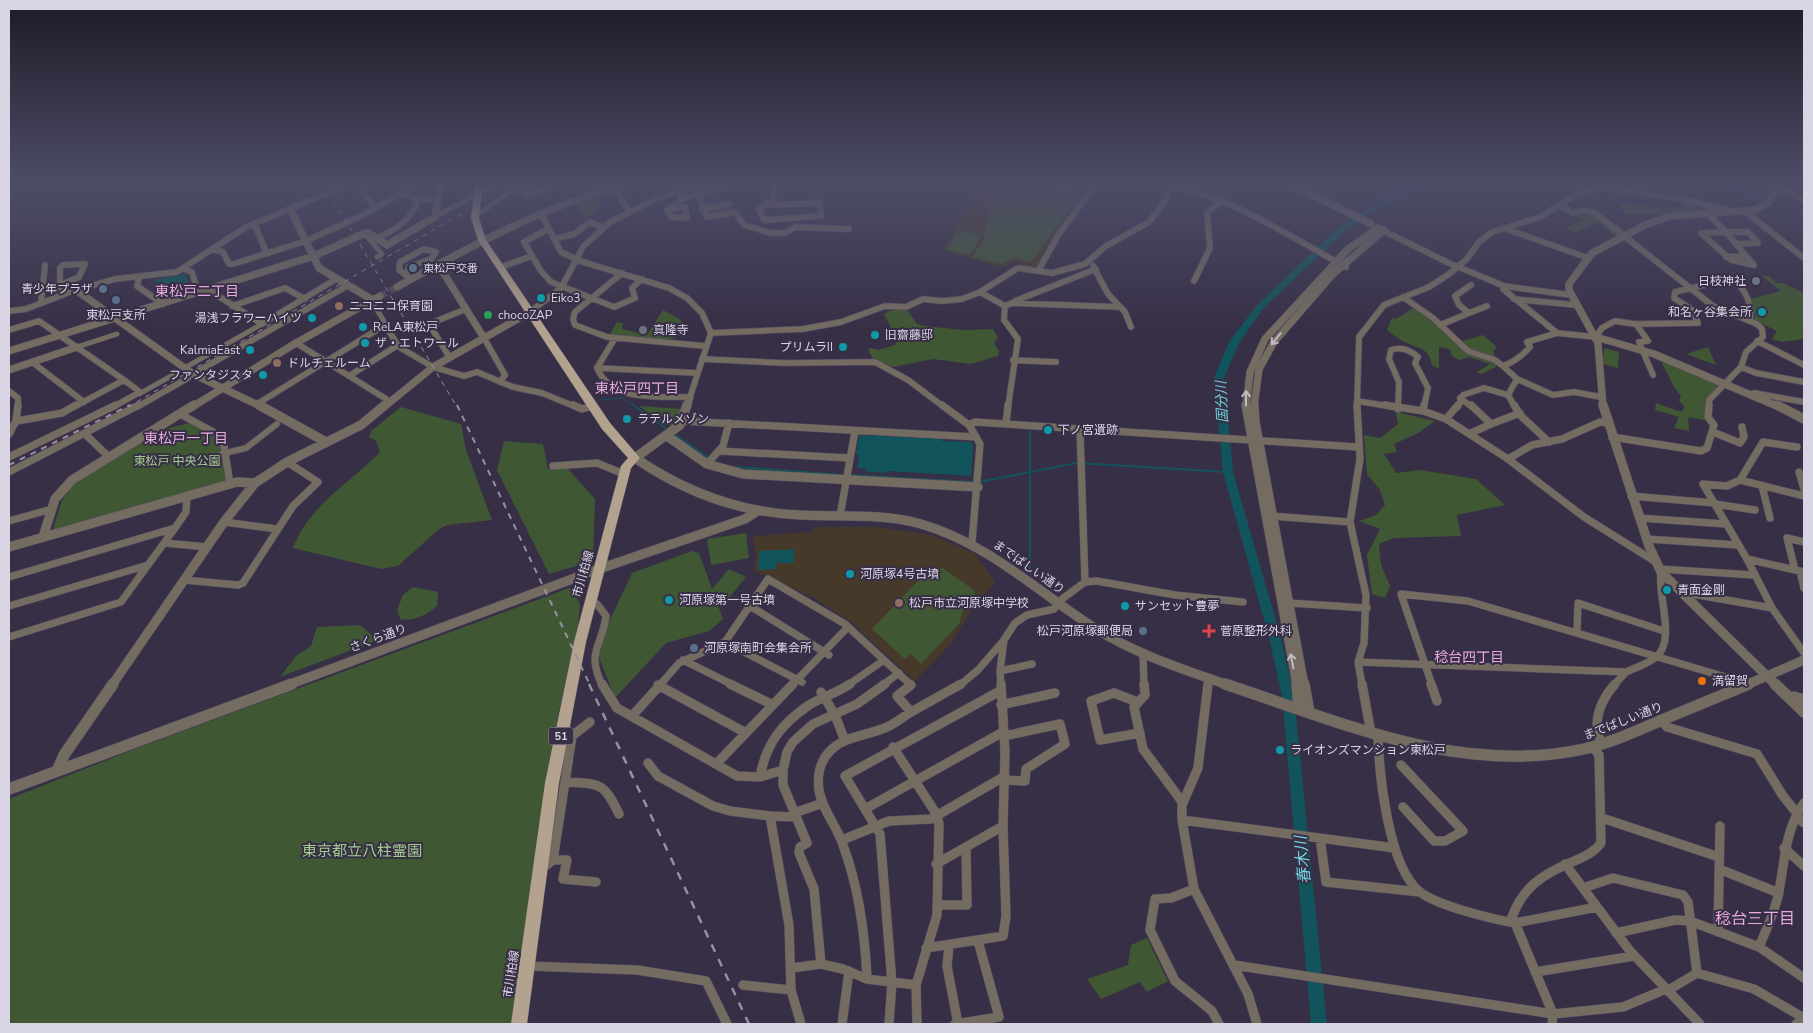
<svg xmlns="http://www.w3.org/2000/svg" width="1813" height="1033" viewBox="0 0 1813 1033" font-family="'Nunito Sans','Noto Sans JP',sans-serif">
  <rect width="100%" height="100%" fill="#372f46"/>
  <path fill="#46392a" d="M974,184h119l-58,84 -22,-6 -10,6 -60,-18 34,-60z
    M815,527h62l54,8 43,18 21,29 -22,26 -24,38 -34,35 -63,-58 -40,-26 -58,-26 2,-18 -3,-17 59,-4z"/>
  <path fill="#405733" d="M1073,187l6,9 -48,66 -18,-4 -12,6 -29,-7 11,-16 9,-42 7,-11 31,3z
    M597,195l4,7 -5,3 5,3 -16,10 -10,-15z
    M1681,201l13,2 3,8c-23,3 -49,4 -72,3l-7,-10 67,5z
    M1588,211l20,14 8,-1 10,8 -10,5 -18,-15 -24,11 -7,-6 15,-7 -9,-6z
    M958,230l24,5 -12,20 -24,-5z
    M1761,275l8,1 7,7h7l21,10v38l-2,1 2,7 -23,3 -9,-3 5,-8 -23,-11 1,-5 -4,-16 30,-8z
    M1415,307c15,10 26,25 41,36l27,-8 14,12 -4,4 4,12 -1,4 -15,7 -4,-2 13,-8 -21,-7 -9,3 -8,-4 -2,-7 -11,-2v22l-7,-4c-3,-16 -11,-16 -25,-22 -7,-3 -14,-8 -20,-13l5,-12 4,1z
    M896,308h10l11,16 7,2 41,4 28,-1 5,9 -4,5 5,8 -1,5 -27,8 -38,-5 -40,8 -20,-8 -5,-9 2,-2 8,2 17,-5 2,-5 -13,-26z
    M663,310l15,8 12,12 -5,4 -21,7 -55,-5 8,-14 6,1 -1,6 25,6z
    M1708,347l8,18 -30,-11z
    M1604,348l15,4 -1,16 -15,-4z
    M1660,359l50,21 8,6 -11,13 -3,13 5,9 -21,-4 1,14 -15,-3 5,-11 -24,-7 1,-7 25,9 4,-5 -6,-6 2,-5 -7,-9z
    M639,406l44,3 -7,17 -10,-1z
    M401,407l60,17 5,26 26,70 -45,5 -8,4 -41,37 -17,3 -88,-21c16,-43 57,-65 87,-96l-4,-11 -7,-4 2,-6z
    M1396,412l39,9 -17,12 -24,11 3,8 -13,2 12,19 24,-3 56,9 29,26 -48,10 4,21 -67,2 -15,6 2,21 9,21 -5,12 -13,-4 -5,-39 13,-26 -21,-8 17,-6 9,-10 -5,-15 -13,-16 -3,-39 16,3 18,-14z
    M189,423c36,18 32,19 37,58l-171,49 -2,-1 9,-29 13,-17 87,-53z
    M504,441l39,3 5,25h20l27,30 -2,62 -44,13 -52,-104z
    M746,533l3,25 -38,7 -4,-26z
    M692,551l7,2 13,36 17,-20 17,8 -22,27 -8,-4 7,19 -14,12 -43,12 -51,55 -19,-48 36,-77z
    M943,568l31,22 2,7 -13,14 -4,13 -38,40 -10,-10 -6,5 -33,-30 57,-60z
    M413,587l25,5 -1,14c-12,10 -21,14 -36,14l-4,-10 6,-15z
    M572,587l8,18 -2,20 -19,87 -47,312h-503v-225l131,-52z
    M360,625l18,15 -98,37 16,-21 15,-10 6,-19z
    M1147,938l21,43 -21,11 -7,-10 -39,17 -14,-20 41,-14 3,-20z"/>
  <path fill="#12545b" d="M185,274l6,16 -14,6 -23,-16z
    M861,435l80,4 1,2 28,1 3,3 -2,31 -84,-5 -1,2 -19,-1v-3l-10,-1 2,-13 -3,-1 3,-18z
    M794,549v14h-17l-1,6 -18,1 1,-19z"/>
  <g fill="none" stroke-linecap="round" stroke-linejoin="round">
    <path stroke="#12545b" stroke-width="1" d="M1731,184l31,20
      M1766,206l38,25
      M601,400l22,-2 12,9"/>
    <path stroke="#12545b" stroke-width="2" d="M633,405l35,25
      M1030,431v142
      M674,434l35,24
      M735,467l110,8
      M849,475l125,7
      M979,482l98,-19 151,9"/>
    <path fill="#12545b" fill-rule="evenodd" d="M1407,184h9l-71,47 -82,78 -24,34 -15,35 9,94 48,166 13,58 33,328h-16l-29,-328 -13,-58 -46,-166 -9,-94 15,-36 28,-37 82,-78z"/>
    <path stroke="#4f485e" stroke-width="7" stroke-dasharray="7 4" stroke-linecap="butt" d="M380,296l17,-9"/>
    <g stroke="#544d62" stroke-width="5.5">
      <path id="pedestrian-far1" d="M484,191l14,-7
        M481,212l35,-24
        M435,217l37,-20
        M365,234l17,20 -5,3
        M373,304l11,17
        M77,347l40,-13
        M188,366l74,-42
        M139,394l34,-19"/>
    </g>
    <g stroke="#544d62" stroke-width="7">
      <path id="pedestrian" d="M221,454l25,-6 31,-24"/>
    </g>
    <g stroke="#544d62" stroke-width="7">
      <path id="minor-far2" d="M358,184l17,24
        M522,184l-6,4 12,7 31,-11
        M611,184l18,27
        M1170,186c55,7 126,54 176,81
        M1776,189l15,3 13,8
        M698,195l9,22 28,-5 9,13 27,8h13l12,-6 53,2
        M681,196l3,2 51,-14
        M418,200l20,-1
        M770,205l50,-2 1,13 -57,4 -5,-11 13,-9 3,-16
        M1560,206l13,7 10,-3 12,3 118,93 44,18 5,5 1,8 -17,15 -5,15 -32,33v7
        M672,209l13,-2 2,11 -16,-1 -4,-7 17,-12
        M702,209l28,-5
        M540,212l21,40 19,9 89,27 18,10 15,15 9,20
        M1746,212l58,46
        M1708,214l18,18
        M254,223l13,31
        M1504,228l84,30
        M548,229l-24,13 17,29 10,11 63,25 21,-9 -3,-10 10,-9
        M1380,229l69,34 55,23 67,9
        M1726,232l10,12
        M1726,232l-25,1 30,27 23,5 -18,-21
        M1726,232h22l10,11 -22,1
        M376,239c19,-9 35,-18 42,-39l-16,-8
        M554,239l20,-5 16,-12 13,6
        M212,249l11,3 6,12h4l73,-23 55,-25 50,-28 1,-4
        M1726,257l19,-1
        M85,264l-6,13 -19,8v-17l3,-3z
        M1093,266l15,28 17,18 6,15
        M501,267l31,-11
        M184,269l8,3 6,21
        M1038,271l21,-37 37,-50
        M622,273l-47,39 -2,7 2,6 32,12 98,9
        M406,275l3,-8 22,-8 5,-7 -12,-3 -24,13 -1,8 12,9
        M139,277l-2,9 26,18
        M1194,281l16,-33 -3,-35 15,-12
        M60,285v10
        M1471,285l-16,11 4,9 10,8 18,-7
        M1504,286l-1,3 54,44
        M209,290l53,34 74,-45
        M980,292l25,14 -1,14 14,19 -10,68
        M1403,297l30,21 35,33 27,9 8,6
        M1514,299l62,6
        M1015,301l81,-32
        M41,303l4,-38
        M232,306l53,-18 20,11
        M1005,306l7,-3 108,4
        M9,311l17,-2 44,-17 45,-13 62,-7 69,-45 104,-43
        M530,312l31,-24 22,-41 27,-25 46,-23 46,-15
        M1636,324l12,17 -9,1 14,33
        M1440,325l29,-12
        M9,330l30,-9 85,59 -50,27
        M484,338l21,37 -5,7
        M615,338l-18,30c15,35 62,28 93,29l21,-64 92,-4 38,-7 44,-16 21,1 17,-8 19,2 20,-2 18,-7 38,-24 34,5 33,-9 21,-18 43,-24 16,-21 5,-17
        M1757,341l47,24
        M296,343l95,59
        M450,358l-21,-34 37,-15
        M702,359l83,4 90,-1 33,18 36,27
        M1013,360l43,2
        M32,362l52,40
        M1741,367l15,6 48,9
        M597,368l100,5
        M193,374l154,-88
        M349,376l49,-31
        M1517,379l36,16 21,-3 27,5
        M9,391l9,7v9
        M1751,395l3,-2 50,9
        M1460,398l12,9
        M1357,401l37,6
        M257,404l128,-79 14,22 34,20 31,9 13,-4 36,15 29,6 34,14
        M113,407l27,-15 -16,-12
        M137,407l51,-29
        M591,407l2,-1
        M1357,407l2,-70 25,-32 45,-18 20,-13 18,-15 12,-17 13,-10 48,-15 39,-24 23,-6 79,12 50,12
        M1398,407l1,-25 -10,-23 2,-9c10,-4 19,0 27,7l-3,6 13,25 -4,19
        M1458,407l5,-12 21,-7 24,7
        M1515,407l-7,-12 9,-16 -14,-13c11,-4 19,-10 27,-19l-3,-5 30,-9 39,4 6,-9 13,-7 20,3 63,-1 -6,-13 -18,-12 1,-6 58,-14c12,12 20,25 17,42"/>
    </g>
    <g stroke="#544d62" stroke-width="8">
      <path id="minor-far1" d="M573,405l9,4 11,-3
        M942,405l27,20
        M1357,405l3,54 -10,63 16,73 -2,48 -6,19 4,23
        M1385,405l38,6 23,8 62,40 76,58 72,45
        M1471,405l20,19 -20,9
        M1514,405l7,11 28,26
        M1398,409v-4
        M1423,411l1,-6
        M180,414l35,19 8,7 7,44
        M1446,419l12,-14
        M17,421l45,-8 14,-8
        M683,421l293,16
        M1006,424l2,-19
        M1491,424l29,-11
        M1713,432l27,11 4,-6 -2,-10
        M9,434l7,-13 2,-16
        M85,434l24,23
        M1612,437l89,14 6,-3 7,-23 -6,-8 1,-12
        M719,451l131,7
        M9,457l107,-52
        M1508,459l24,-14 30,-6 38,-17 7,1
        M707,464l16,-18 6,-23
        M553,466l44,-3 27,11
        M9,472l130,-67
        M1799,472l5,17
        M1740,480l23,-38 34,5
        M1703,484l44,75 25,49 32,45
        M1703,484l24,2 13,-6 64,16
        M1762,486l8,32
        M1631,496l83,7
        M1715,504l40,6
        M840,516l15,-85
        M1271,516l79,6
        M1639,518l87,6
        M9,521l43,-12
        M224,522l53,7
        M175,528l11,-16 1,-16
        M1647,539l91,6
        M165,543l42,4
        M972,543l8,-99 -11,-19 6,-3 383,25
        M1747,559l57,13
        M1659,569l95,6
        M1795,570l-8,-32 17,4
        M1800,571l4,17
        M9,577l166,-49 -54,74 -112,35
        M184,580l54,5 5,-2 50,-77 25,-24 -31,-20
        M1085,582l12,-1 78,14 68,7
        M1681,592l91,16
        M590,603l7,1 9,12c-4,31 -20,35 -4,69
        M1289,603l78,5
        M9,606l139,-41
        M750,606l79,49
        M1577,632l1,-29 86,28
        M725,642l77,40
        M1143,655l1,30
        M683,660l50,25
        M1358,662l268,10c10,-5 23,-8 31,-16 19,-17 0,-62 4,-84
        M1000,671l32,-7
        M660,685l19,-22 46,-21 43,-63 77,45 66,61
        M792,685l56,-58
        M848,685l36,-25
        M883,685l16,-12
        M960,685l18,-15 26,-30
        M1001,685l-1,-14 4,-31 11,-17 12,-8 27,-6 8,-10 23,-17 -5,-152
        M1208,685l1,-6
        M1432,685l-31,-91 67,7 268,79 6,5
        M1614,685l12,-13"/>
    </g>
    <g stroke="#544d62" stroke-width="10">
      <path id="minor" d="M602,684l15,24 120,68 23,1 23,-7
        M730,684l43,21
        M909,684l2,1 -14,11 14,16 50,-28
        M1144,684l1,11 -11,12 9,42 40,54
        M1208,684l-10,84 -16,37v15l12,69 54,105 9,30
        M1362,684l9,49
        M1431,684l6,17
        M1740,684l3,2
        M658,685l88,48
        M821,692l14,23 10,26
        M1789,698l5,-2 10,3
        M1137,702l-23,-9 -23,8 9,39 40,-7
        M1001,705l54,-12
        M911,712c-10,6 -18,14 -29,17 -18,7 -39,8 -52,22 -10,10 -13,25 -11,39 3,20 18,36 24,55 16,43 22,88 24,134l49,6
        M632,716l29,-32
        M1661,720l6,7 90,27 26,42 13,16
        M590,722l-18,14 -7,46c35,2 38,-1 54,32
        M1378,735c1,38 10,132 42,157 18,14 72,27 95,31l38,91 -1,10
        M1004,736l56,-12 5,20 -39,25 -1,12 -20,-1
        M1602,744c-11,-21 -2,-43 13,-60
        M893,747l44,68 2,9 -2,91 -21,70 1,39
        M1593,747l6,8 2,88c-7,10 -18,14 -29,19 -29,12 -49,25 -60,55l3,6 82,-16
        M648,763l10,13 55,30 17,5 40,5
        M717,763l76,-79
        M1401,765l62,66 -18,10h-11l-31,-34
        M760,777c6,-33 21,-53 49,-72 13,-8 28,-12 41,-21
        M865,809l138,-77
        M794,813l29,-10
        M1796,816l8,7
        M1602,818l117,39
        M1182,820l213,28
        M1320,838l6,44 94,10
        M842,840l47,-19 42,-2 74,-43
        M1784,848l20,18
        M553,860h14l-4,19 33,3
        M936,864l67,-38
        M1565,864l65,87 70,73
        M541,866l6,-1 6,-5 12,-78
        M1719,869l60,24
        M1583,888l30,-10 70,17 5,7 9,71 -30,18
        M1194,889l-23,9 -16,1 -5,31 25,51 37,30 7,13
        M937,905h30l-1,-58
        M1718,932l2,-106
        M1616,933l59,-13 15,1 69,26 45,31
        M949,946l-2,20 11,58
        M1759,947c7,-17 15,-33 19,-51 7,-33 6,-65 26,-93
        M926,948l77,-12 3,-20 -3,-90 2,-74 -4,-68
        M1234,965l319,49 70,-7 43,-18
        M527,966l110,4 69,11 21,43
        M792,968l29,-4
        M1535,972l99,-16
        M1697,973l57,16 50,29
        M867,979l-24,-10 -22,-5 -7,-75 -15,-36 1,-6 7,-4 -24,-58v-15l4,-18 6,-10 20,-18 44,-20 28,-20
        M743,985l48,5 -2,-65 -19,-109 26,1
        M791,990l10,34
        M842,1024l7,-53
        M889,1024l3,-41 -12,-149 -35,-58 155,-85
        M955,1024l44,-7 -21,-76
        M1796,1024l8,-6"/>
    </g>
    <g stroke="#544d62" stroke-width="8">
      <path id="tertiary-far2" d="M1290,184l81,40
        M290,209l29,59 54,32
        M438,264l46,74
        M397,287c74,-41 146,-80 227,-103
        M76,290l117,84 69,33
        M1596,337l58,17 125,53
        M9,351l305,-95 51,-23h4l18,12 48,-28 6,-33
        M9,370l68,-23
        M192,407l104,-64 84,-47
        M384,407l49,-40 97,-55
        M687,407l3,-10
        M1246,407l4,-35 15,-33 83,-90 30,-21
        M1254,407l5,-38 15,-27 59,-68 51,-44
        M1603,407l-5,-64 -29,-53v-6l23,-31 55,-29 24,-8 84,-6 14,-8 7,-13 -3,-5"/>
    </g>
    <g stroke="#544d62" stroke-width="10">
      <path id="tertiary-far1" d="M259,405l67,37
        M687,405l-7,20 -45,33c50,34 105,55 166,57 40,2 82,-2 120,9 66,19 116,67 172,103 42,27 89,42 135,58
        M1246,405l51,280
        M1254,405l1,17 49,263
        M1603,405l46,141 12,26 115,113
        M1777,405l27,14
        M667,436l40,28 36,10 235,13
        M43,537l12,-38 17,-19 122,-75
        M9,547l228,-65 18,1
        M112,685l112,-163 31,-39 32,-21 74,-37 24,-20
        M288,685l311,-116 146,-50 11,-7
        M1746,685l58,-25"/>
    </g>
    <g stroke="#544d62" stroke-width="12">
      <path id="tertiary" d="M1225,684c115,38 235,92 359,65 27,-6 52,-18 78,-29 29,-12 58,-24 87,-36
        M1297,684l2,25
        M1304,684l5,28
        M1775,684l29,28
        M58,769l6,-14 49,-71
        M9,789l283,-105"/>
    </g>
    <g stroke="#544d62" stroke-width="1">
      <path id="primary" d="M475,184h8l-4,34 7,22 124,183 30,35 -9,10 -45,174 -27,141 -32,241h-16l34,-241 29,-141 47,-176 7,-8 -26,-29 -124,-189 -7,-22z"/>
    </g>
    <use href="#pedestrian-far1" stroke="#746c61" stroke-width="4.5"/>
    <use href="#pedestrian" stroke="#746c61" stroke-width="5.5"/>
    <use href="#minor-far2" stroke="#746c61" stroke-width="5.5"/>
    <use href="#minor-far1" stroke="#746c61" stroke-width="7"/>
    <use href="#minor" stroke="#746c61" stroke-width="9"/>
    <use href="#tertiary-far2" stroke="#746c61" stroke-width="7"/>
    <use href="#tertiary-far1" stroke="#746c61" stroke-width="9"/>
    <use href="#tertiary" stroke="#746c61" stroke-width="11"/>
    <use href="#primary" fill="#b3a28d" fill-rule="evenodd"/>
    <path stroke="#9690a2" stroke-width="1" stroke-dasharray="5 5" stroke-linecap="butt" d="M324,184l133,223
      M128,407l385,-223"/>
    <path stroke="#9690a2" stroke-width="2" stroke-dasharray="6 6" stroke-linecap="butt" d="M457,405l133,280
      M9,465l121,-60"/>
    <path stroke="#9690a2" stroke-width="2.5" stroke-dasharray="8 8" stroke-linecap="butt" d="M589,684l160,340"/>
  </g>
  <defs><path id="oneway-shaft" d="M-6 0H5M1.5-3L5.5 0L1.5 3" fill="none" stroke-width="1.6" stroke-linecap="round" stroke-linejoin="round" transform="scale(1.25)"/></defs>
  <g stroke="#c0bbc3">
    <use href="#oneway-shaft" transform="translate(1276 339) rotate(129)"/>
    <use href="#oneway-shaft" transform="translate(1246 398) rotate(-90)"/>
    <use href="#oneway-shaft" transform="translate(1292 661) rotate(-101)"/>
  </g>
  <linearGradient id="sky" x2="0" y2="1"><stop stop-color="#1e1a26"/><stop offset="0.56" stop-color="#4d4d68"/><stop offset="1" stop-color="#4d4d68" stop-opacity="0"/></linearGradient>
  <rect width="1813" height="328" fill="url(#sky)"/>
  <g fill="#5c6f8a" stroke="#372f46" stroke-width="2">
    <circle cx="413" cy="268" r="5"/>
    <circle cx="103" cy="289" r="5"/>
    <circle cx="116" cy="300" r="5"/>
    <circle cx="1143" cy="631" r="5"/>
    <circle cx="694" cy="648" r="5"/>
  </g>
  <g fill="#6b7280" stroke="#372f46" stroke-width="2">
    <circle cx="1756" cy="281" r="5"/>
    <circle cx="643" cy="330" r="5"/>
  </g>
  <g fill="#0f9aa8" stroke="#372f46" stroke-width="2">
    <circle cx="541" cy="298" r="5"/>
    <circle cx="1762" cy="312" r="5"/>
    <circle cx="312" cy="318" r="5"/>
    <circle cx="363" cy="327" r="5"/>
    <circle cx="875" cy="335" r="5"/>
    <circle cx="365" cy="343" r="5"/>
    <circle cx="843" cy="347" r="5"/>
    <circle cx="250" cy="350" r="5"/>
    <circle cx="263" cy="375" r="5"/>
    <circle cx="627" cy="419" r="5"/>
    <circle cx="1048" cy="430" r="5"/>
    <circle cx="850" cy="574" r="5"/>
    <circle cx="1667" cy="590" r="5"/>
    <circle cx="669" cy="600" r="5"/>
    <circle cx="1125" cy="606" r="5"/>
    <circle cx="1280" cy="750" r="5"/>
  </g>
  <g fill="#8d6e63" stroke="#372f46" stroke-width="2">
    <circle cx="339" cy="306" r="5"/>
    <circle cx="277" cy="363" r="5"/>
    <circle cx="899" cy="603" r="5"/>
  </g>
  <circle fill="#2e9e5b" stroke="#372f46" stroke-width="2" cx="488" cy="315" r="5"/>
  <path fill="#e0444e" stroke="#372f46" stroke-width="2" d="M1206.5 623.5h5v5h5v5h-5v5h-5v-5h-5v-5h5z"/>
  <circle fill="#e8710a" stroke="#372f46" stroke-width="2" cx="1702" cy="681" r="5"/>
  <g text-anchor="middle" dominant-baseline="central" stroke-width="4" stroke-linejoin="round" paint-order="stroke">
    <g font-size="11" fill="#dad5e4" stroke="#372f46" text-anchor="start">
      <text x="423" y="268">東松戸交番</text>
    </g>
    <rect fill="#372f46" stroke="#a9a3b5" stroke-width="1" x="548.5" y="727.5" width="25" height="17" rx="4"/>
    <g font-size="11" font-weight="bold" fill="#dad5e4">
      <text x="561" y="736">51</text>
    </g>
    <g font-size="12" fill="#dad5e4" stroke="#372f46" text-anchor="start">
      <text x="1746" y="281" text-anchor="end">日枝神社</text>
      <text x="93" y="289" text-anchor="end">青少年プラザ</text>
      <text x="551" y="298">Eiko3</text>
      <text x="349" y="306">ニコニコ保育園</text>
      <text x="1752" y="312" text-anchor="end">和名ヶ谷集会所</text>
      <text x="116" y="315" text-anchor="middle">東松戸支所</text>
      <text x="498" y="315">chocoZAP</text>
      <text x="302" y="318" text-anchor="end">湯浅フラワーハイツ</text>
      <text x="373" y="327">ReLA東松戸</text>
      <text x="653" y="330">真隆寺</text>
      <text x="885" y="335">旧齋藤邸</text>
      <text x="375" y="343">ザ・エトワール</text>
      <text x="833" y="347" text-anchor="end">プリムラII</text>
      <text x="240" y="350" text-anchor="end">KalmiaEast</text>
      <text x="287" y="363">ドルチェルーム</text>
      <text x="253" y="375" text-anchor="end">ファンタジスタ</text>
      <text x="637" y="419">ラテルメゾン</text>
      <text x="1058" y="430">下ノ宮遺跡</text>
      <text x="860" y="574">河原塚4号古墳</text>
      <text x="1677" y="590">青面金剛</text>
      <text x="679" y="600">河原塚第一号古墳</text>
      <text x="909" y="603">松戸市立河原塚中学校</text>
      <text x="1135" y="606">サンセット豊夢</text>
      <text x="1133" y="631" text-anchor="end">松戸河原塚郵便局</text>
      <text x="1220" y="631">菅原整形外科</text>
      <text x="704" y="648">河原塚南町会集会所</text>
      <text x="1712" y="681">満留賀</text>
      <text x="1290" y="750">ライオンズマンション東松戸</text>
    </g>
    <g font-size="12" fill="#a4cc8e" stroke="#372f46">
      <text x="177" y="461">東松戸 中央公園</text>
    </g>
    <g font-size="12" fill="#dad5e4" stroke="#372f46">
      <text transform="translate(1029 567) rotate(35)">までばしい通り</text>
      <text transform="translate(583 574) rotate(-74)">市川柏線</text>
      <text transform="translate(378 638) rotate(-20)">さくら通り</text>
      <text transform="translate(1623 721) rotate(-21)">までばしい通り</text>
      <text transform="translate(511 974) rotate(-81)">市川柏線</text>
    </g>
    <g font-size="14" fill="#e9aadf" stroke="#372f46">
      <text x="197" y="291">東松戸二丁目</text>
      <text x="637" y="388">東松戸四丁目</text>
      <text x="186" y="438">東松戸一丁目</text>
      <text x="1469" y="657">稔台四丁目</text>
    </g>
    <g font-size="14" font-style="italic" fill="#72d5df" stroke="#372f46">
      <text transform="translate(1222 402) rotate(-93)">国分川</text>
    </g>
    <g font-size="15" fill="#a4cc8e" stroke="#372f46">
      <text x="362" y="851">東京都立八柱霊園</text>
    </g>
    <g font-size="16" font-style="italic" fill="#72d5df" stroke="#372f46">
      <text transform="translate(1303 860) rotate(-95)">春木川</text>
    </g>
    <g font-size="16" fill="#e9aadf" stroke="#372f46">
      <text x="1755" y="919">稔台三丁目</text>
    </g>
  </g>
  <rect width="1813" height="1033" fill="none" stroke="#dad5e4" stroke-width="20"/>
</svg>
